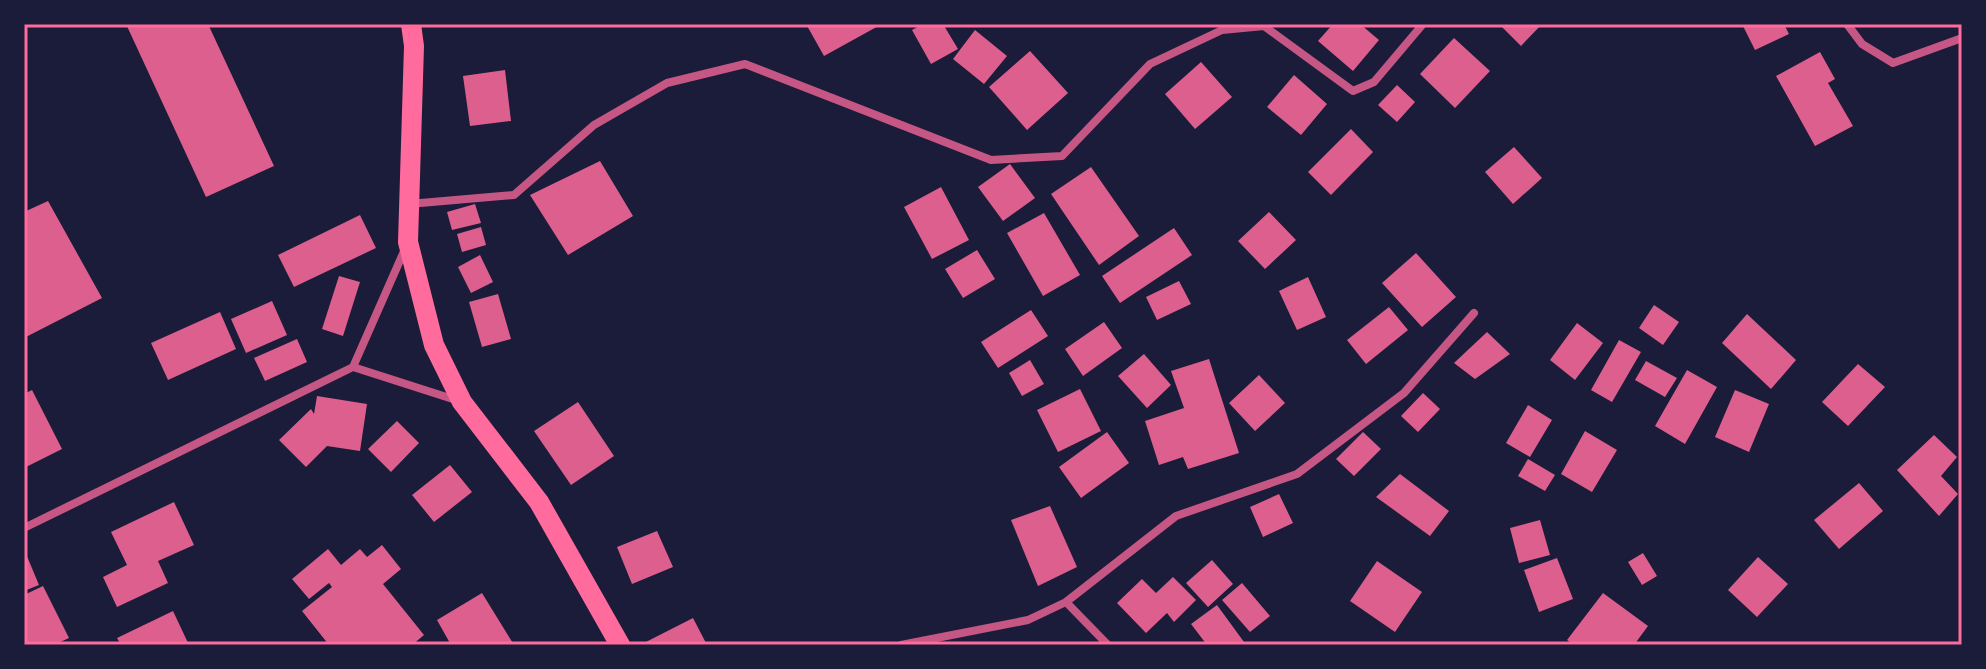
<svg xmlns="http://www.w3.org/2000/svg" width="1986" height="669" viewBox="0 0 1986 669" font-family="'Archivo Narrow',sans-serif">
  <rect width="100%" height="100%" fill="#1b1b3a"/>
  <path fill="#dd5f8e" d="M126,24h82l66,142 -68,31z
    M806,24h76l-58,32z
    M923,24h20l15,25 -27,15 -19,-34z
    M1333,24h27l19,16 -26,31 -35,-30z
    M1499,24h43l-21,22z
    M1742,24h42l5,10 -34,16z
    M975,30l32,26 -23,28 -31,-25z
    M1454,38l36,33 -35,37 -35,-34z
    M1030,51l38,42 -41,37 -38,-43z
    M1820,52l15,27 -7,4 25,43 -38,20 -39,-70z
    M1201,62l31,35 -37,32 -30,-35z
    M505,70l6,51 -41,5 -7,-50z
    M1294,75l33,29 -26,31 -34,-28z
    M1397,85l18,17 -18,20 -19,-17z
    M1351,129l22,23 -42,43 -23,-23z
    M1514,147l28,31 -29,26 -28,-32z
    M600,161l33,55 -65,39 -38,-60z
    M1010,164l25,34 -32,23 -25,-34z
    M1091,167l48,69 -40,29 -48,-71z
    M941,187l28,53 -37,19 -28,-52z
    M48,201l54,97 -78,40v-126z
    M475,204l6,19 -29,7 -5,-18z
    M1269,212l27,28 -31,29 -27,-28z
    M1044,213l36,62 -37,21 -36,-63z
    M360,215l16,33 -82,39 -16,-32z
    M481,227l5,18 -24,7 -5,-18z
    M1174,228l18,27 -72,48 -18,-27z
    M977,250l18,29 -32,19 -18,-29z
    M1416,253l40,44 -34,30 -40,-44z
    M480,255l13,27 -22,11 -13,-26z
    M339,276l21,6 -17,54 -21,-7z
    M1308,277l18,40 -29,13 -18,-39z
    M1179,281l12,23 -34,16 -11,-23z
    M498,294l13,45 -29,8 -13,-45z
    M272,301l15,34 -41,18 -15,-34z
    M1654,305l25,17 -16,23 -24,-17z
    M1389,307l19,23 -42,34 -19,-24z
    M1031,310l17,26 -50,32 -17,-26z
    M220,312l16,37 -68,31 -17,-37z
    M1747,314l49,46 -25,29 -49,-46z
    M1104,322l18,26 -39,28 -18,-27z
    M1577,323l26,20 -28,37 -25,-20z
    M1487,332l23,22 -35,25 -21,-16z
    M297,339l10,23 -42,19 -11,-23z
    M1619,340l22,12 -29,50 -21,-12z
    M1144,354l27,31 -24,23 -29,-32z
    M1209,359l30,94 -51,16 -5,-12 -24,8 -14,-44 39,-13 -13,-37z
    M1030,360l14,24 -22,12 -13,-23z
    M1646,361l31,17 -12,19 -30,-17z
    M1858,364l27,23 -37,39 -26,-24z
    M1687,370l30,17 -32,57 -30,-18z
    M1259,375l26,28 -30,28 -26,-28z
    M1080,389l21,42 -43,21 -21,-42z
    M32,390l30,59 -38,19v-74z
    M1735,390l34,14 -20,48 -34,-15z
    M1423,393l17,16 -22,23 -17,-16z
    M317,396l50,8 -7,47 -33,-5 -21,21 -27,-27 32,-31 3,5z
    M578,402l36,54 -43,29 -37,-54z
    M1528,405l24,15 -22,37 -24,-14z
    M397,421l22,22 -28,29 -23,-23z
    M1585,431l32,19 -25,42 -31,-18z
    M1107,432l22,31 -48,35 -22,-31z
    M1363,432l18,17 -27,27 -18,-17z
    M1934,435l23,22 -16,19 17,18 -19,22 -42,-46z
    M1528,459l27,16 -10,16 -27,-15z
    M450,465l22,27 -38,30 -22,-27z
    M1400,474l49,37 -19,25 -54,-39z
    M1859,483l24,28 -44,38 -25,-29z
    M1279,494l14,29 -30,14 -13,-30z
    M174,502l20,43 -36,16 10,22 -51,24 -14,-30 24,-12 -16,-33z
    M1050,506l27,61 -39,19 -27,-66z
    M1540,520l10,35 -31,8 -9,-35z
    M657,531l16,36 -41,17 -15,-37z
    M382,545l19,24 -18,15 41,51 -12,10h-83l-27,-34 30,-24 -3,-4 -20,16 -17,-20 36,-30 13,16 19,-16 7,8z
    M24,549l15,36 -15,6z
    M1643,553l14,23 -15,9 -14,-23z
    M1758,557l30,27 -31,33 -29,-27z
    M1557,558l16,41 -34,13 -15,-42z
    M1212,560l21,24 -25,23 -22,-24z
    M1377,561l45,31 -27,40 -45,-31z
    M1173,577l23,23 -22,22 -7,-9 -21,20 -29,-30 25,-24 14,14z
    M1242,583l28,33 -20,16 -28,-32z
    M43,586l26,52 -15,7h-30v-50z
    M482,593l32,52h-63l-14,-25z
    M1603,593l45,33 -14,19h-60l-7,-5z
    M1217,605l27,37 -3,3h-34l-16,-21z
    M173,611l16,34h-68l-4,-7z
    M693,618l14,27h-67z"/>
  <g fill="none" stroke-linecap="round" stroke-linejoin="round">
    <path stroke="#c65784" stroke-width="8" d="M1847,24l15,20 31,19 69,-25
      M409,204l105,-9 80,-70 73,-42 78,-19 246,96 71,-4 88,-92 72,-34 42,-4 89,65 21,-9 49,-58
      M353,367l106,34
      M24,528l329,-161 52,-118
      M1066,602l42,43
      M901,645l127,-25 38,-18 110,-86 121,-42 107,-81 70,-80"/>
    <path stroke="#ff6b9d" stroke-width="20" d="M411,24l3,22 -6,196 26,103 28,57 77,100 81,143"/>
  </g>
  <rect width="1986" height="669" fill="none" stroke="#1b1b3a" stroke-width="52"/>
  <rect x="26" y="26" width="1934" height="617" fill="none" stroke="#ff6b9d" stroke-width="3"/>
</svg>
